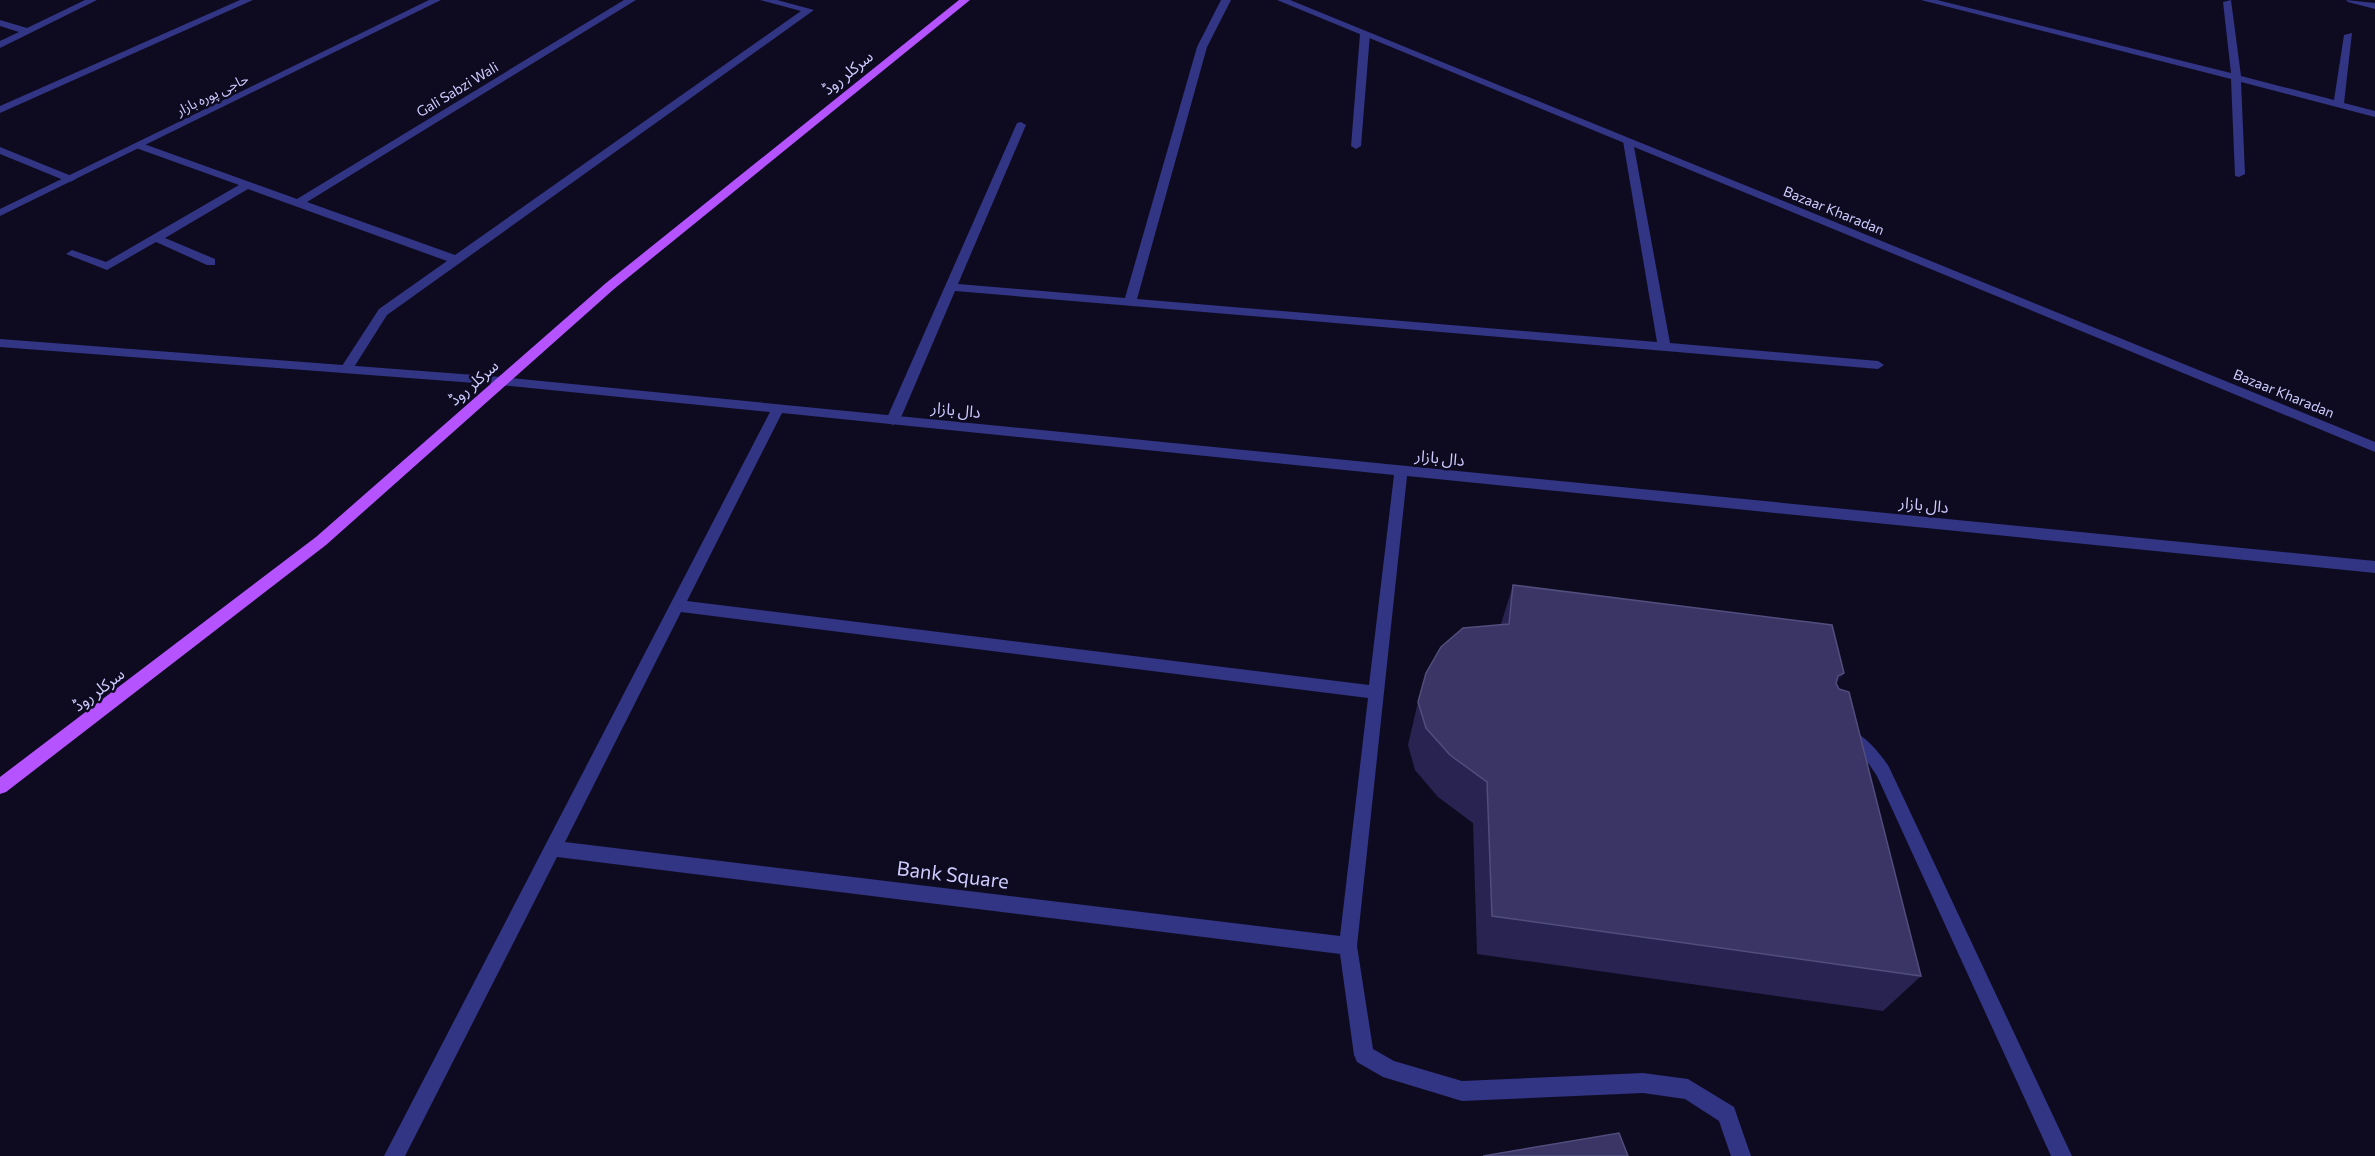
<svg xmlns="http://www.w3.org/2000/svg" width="2375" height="1156" viewBox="0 0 2375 1156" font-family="Commissioner,'Noto Sans Arabic',sans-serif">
  <rect width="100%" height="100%" fill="#0e0b21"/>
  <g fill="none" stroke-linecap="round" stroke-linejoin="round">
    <path fill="#323484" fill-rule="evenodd" d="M85,0h12l-97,48v-7l19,-9 -19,-6v-6l27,8z
      M240,0h13l-253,113v-7z
      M624,0h12l-329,202 148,53 346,-244 -41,-11h17l37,10 -427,305 -36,57 -5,1 -6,-4 39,-60 68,-48 -199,-72 -83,49 50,21v6h-8l-51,-23 -49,28 -41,-16 6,-4 34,12 133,-77 -103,-37v-4h8l153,55z
      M1221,0h10l-24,47 -70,252 520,43 -34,-201 5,-3 5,3 37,202 208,18 6,4 -6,4 -923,-78 -55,129 -7,5 -5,-2 -2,-3 131,-297 4,-1 5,3 -68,159 167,14 72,-251z
      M1365,31l5,3 -9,112 -5,3 -5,-3 9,-112z
      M0,147l74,30 2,2 -6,3 -4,-1 -66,-27z
      M1849,729c16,6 31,24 40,38l183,389h-21l-174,-380 -8,-12 -26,-23 -2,-5 2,-5z"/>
    <path fill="#323484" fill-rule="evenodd" d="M429,0h12l-441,216v-7z
      M1921,0h16l294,73 -8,-71 8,-2 10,76 93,24 10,-65 8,-2 -8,70 31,8v6l-134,-35 4,92 -6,3 -4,-1 -4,-97z
      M0,339l501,38 1874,184v12l-968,-97 -50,470 16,103 21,12 68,20 181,-8 45,6 46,28 17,49h-20l-12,-35 -34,-22 -42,-6 -181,8 -79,-24 -26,-15 -3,-7 -14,-101 -783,-97 -152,299h-21l386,-744 -269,-27 -501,-38zM782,413l612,62 -25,210 -682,-84zM681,612l687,86 -28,238 -775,-94z"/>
    <path fill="#323484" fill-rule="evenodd" d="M1277,0h13l1085,442v10z
      M2346,0l29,3v6l-27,-7z"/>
    <path fill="#b453ff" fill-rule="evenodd" d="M959,0h11l-356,289 -288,256 -320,247 -6,2v-17l316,-240 290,-254z"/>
  </g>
  <path fill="#282351" d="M1513,585l331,88 -8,11 85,292 -38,35 -406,-57 -4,-131 -35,-26 -23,-27 -7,-25 10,-43 83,-78z"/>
  <path fill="#161236" d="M1844,673l-29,43 23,-40z"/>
  <path fill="#3a3564" stroke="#514d7c" stroke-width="1.5" d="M1513,585l319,40 12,48 -6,3 -2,7 3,6 10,3 72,284 -429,-60 -5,-134 -37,-27 -24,-27 -8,-26 8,-29 15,-26 22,-19 46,-4z
    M1619,1133l9,23h-145z"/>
  <g text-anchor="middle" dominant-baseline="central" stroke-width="5" stroke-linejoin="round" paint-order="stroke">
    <g font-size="14" fill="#ceccff" stroke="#0e0b21">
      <text transform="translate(457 89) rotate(-31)">Gali Sabzi Wali</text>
      <text transform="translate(212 94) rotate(-26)">حاجی پورہ بازار</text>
      <text transform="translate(1834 210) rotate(22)">Bazaar Kharadan</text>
      <text transform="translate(2284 393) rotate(22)">Bazaar Kharadan</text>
    </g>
    <g font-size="16" fill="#ceccff" stroke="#0e0b21">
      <text transform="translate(847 72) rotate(-39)">سرکلر روڈ</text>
      <text transform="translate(473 382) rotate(-41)">سرکلر روڈ</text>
      <text transform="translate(956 409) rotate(6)">دال بازار</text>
      <text transform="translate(1440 457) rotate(6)">دال بازار</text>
      <text transform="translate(1924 504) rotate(6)">دال بازار</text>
      <text transform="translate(98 689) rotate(-37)">سرکلر روڈ</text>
    </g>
    <g font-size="20" fill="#ceccff" stroke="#0e0b21">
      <text transform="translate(953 874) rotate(7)">Bank Square</text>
    </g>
  </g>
</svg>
